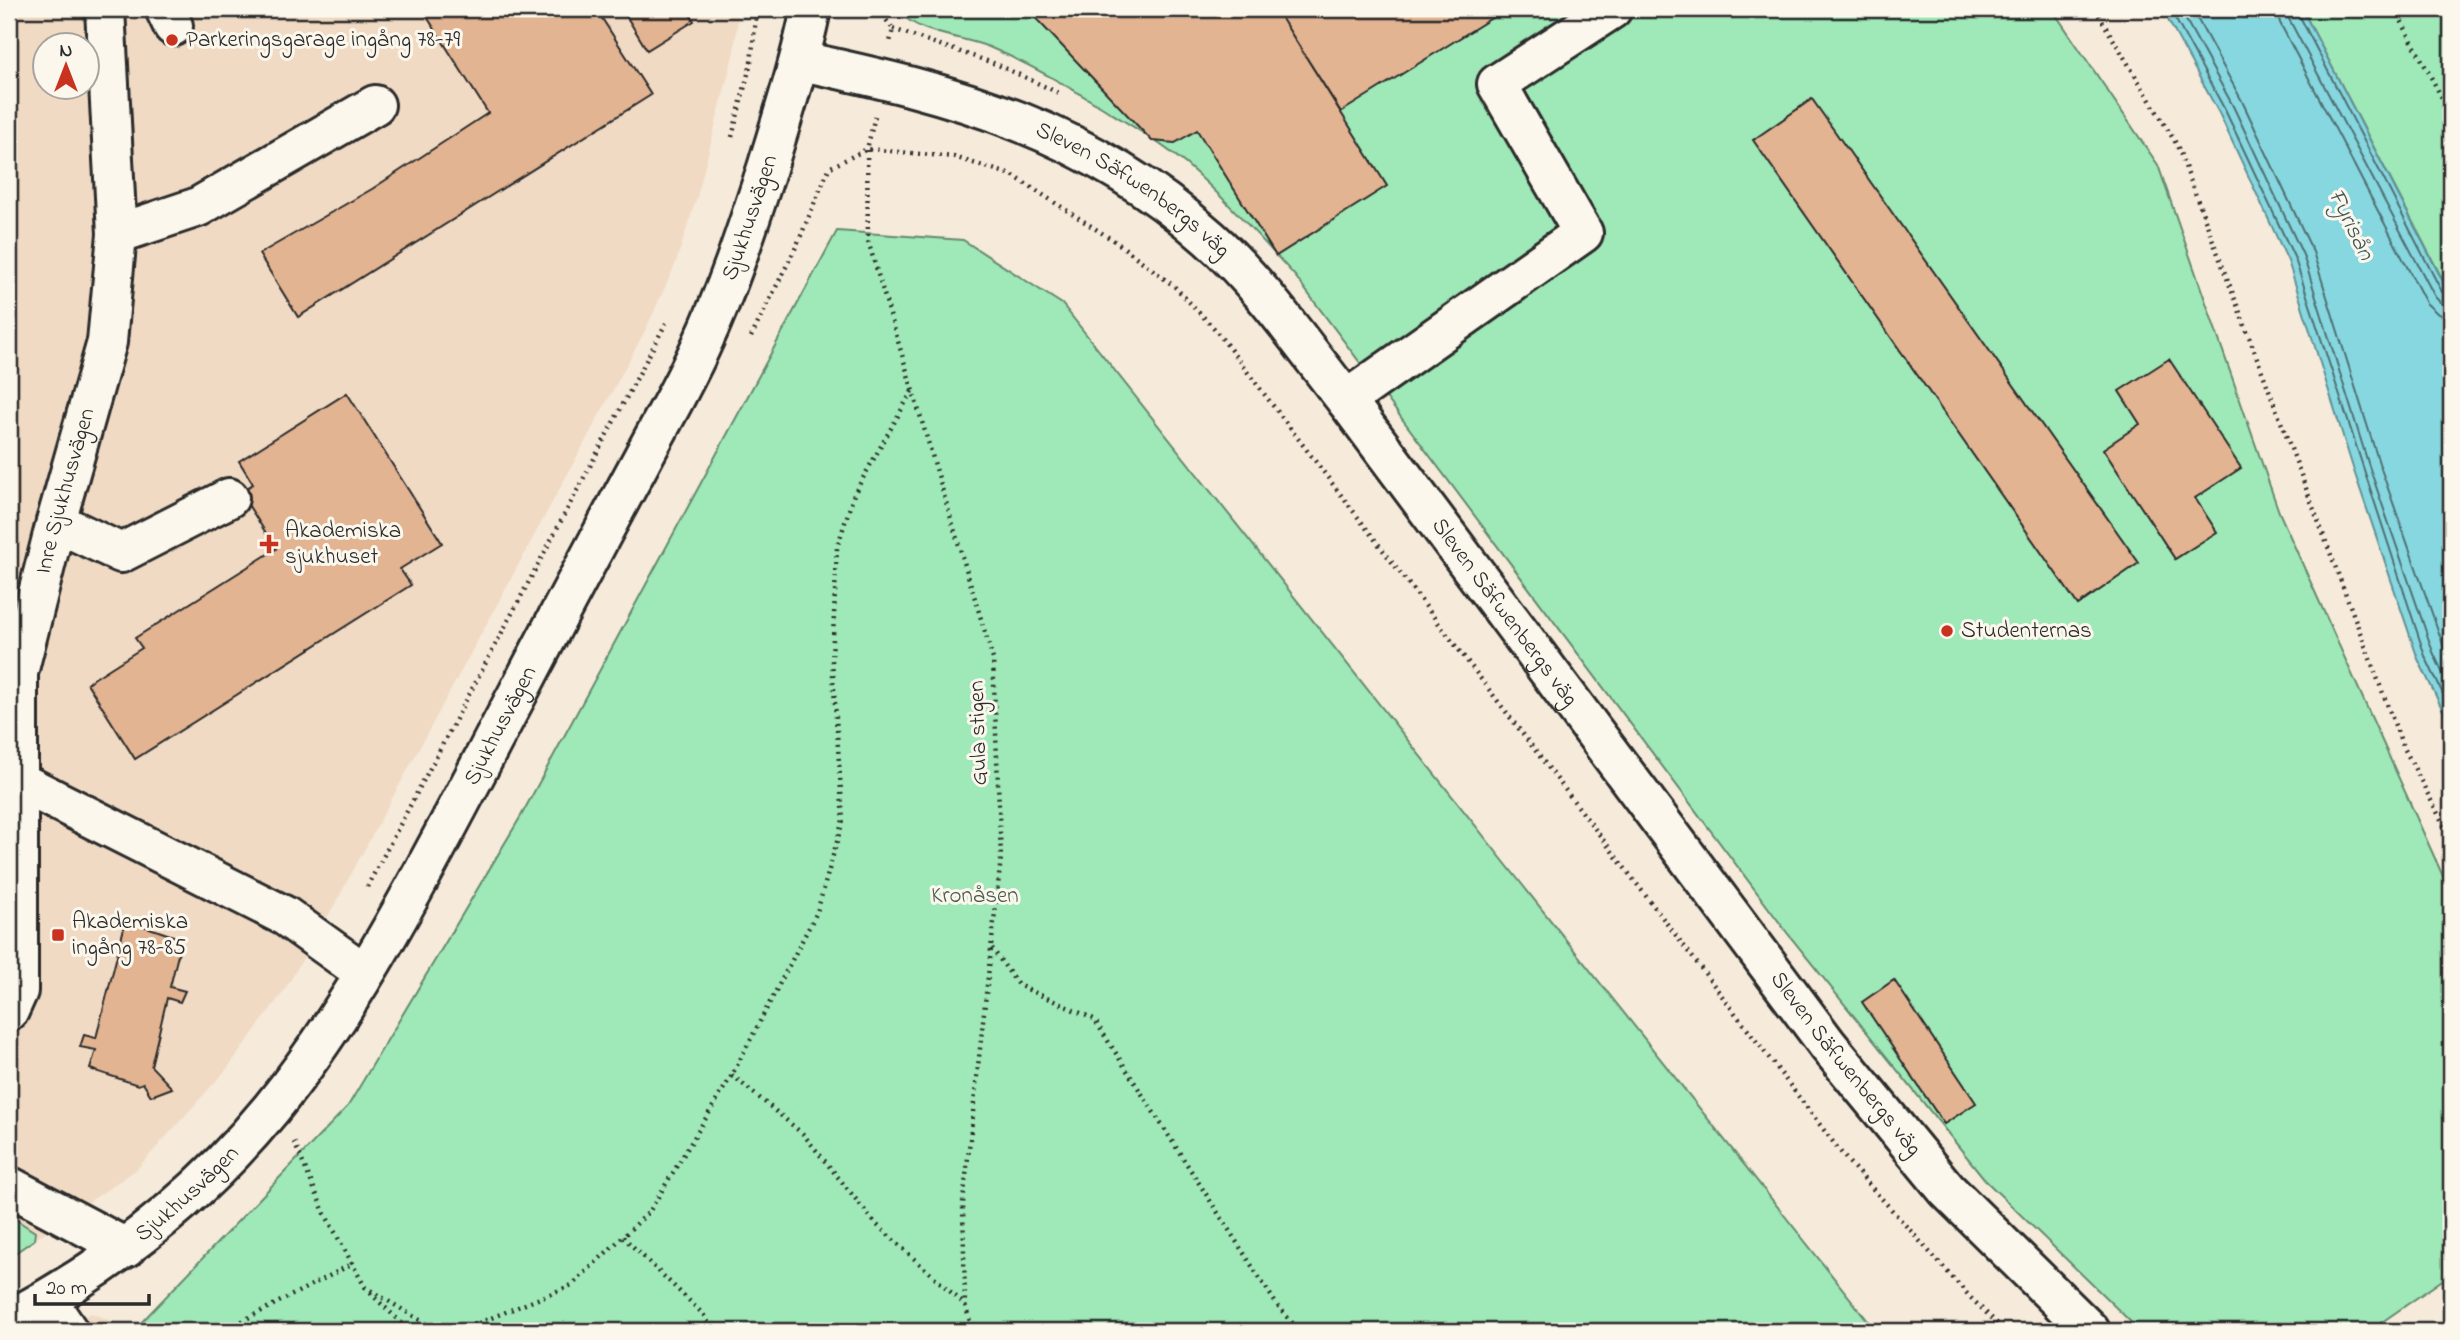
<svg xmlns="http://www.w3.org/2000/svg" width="2460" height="1340" viewBox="0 0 2460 1340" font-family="'Indie Flower',sans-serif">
  <rect width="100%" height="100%" fill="#f6eada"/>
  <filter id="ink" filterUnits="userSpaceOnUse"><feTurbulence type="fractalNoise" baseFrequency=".0143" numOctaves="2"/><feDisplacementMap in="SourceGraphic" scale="14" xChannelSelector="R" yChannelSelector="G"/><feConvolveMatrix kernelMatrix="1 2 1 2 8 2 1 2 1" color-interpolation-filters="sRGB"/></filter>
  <g filter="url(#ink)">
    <path fill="#f0dac4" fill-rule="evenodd" d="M9,9h730l-5,43 -37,145 -22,68 -29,64 -311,575 -51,87 -58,79 -89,99 -128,88zM46,46h42v42h-42z
      M91,1313l43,17 1,1h-74z"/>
    <path fill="#9fe8b7" stroke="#658a71" stroke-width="2" d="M897,9h1155l106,156 121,347 172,382v380l-82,57h-229l-153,-149 -199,-248 -493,-658c-35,-38 -69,-77 -108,-111 -27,-23 -60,-42 -89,-60 -35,-22 -71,-42 -109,-58 -29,-12 -71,-11 -92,-38z
      M2302,9h149v288l-4,-9z
      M837,231l126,9 99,64 814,1027 -1742,-1 214,-224 173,-290z
      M9,1215l26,17 -1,8 -25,17z"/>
    <path fill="#86d7df" stroke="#629297" stroke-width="2" d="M2162,9h140l149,288v430l-33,-68 -64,-188 -66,-210 -69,-148z"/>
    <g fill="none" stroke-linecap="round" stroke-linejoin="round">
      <path stroke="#4f7073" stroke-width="2" d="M2170,9l55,101 70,149 130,397 26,55
        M2180,9l53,97 70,149 66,211 64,186 18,39
        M2192,9l50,92 71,151 66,211 72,204
        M2277,9l3,14 146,280 12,11 13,2
        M2288,9l1,10 146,278 7,7 9,2
        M2296,9l146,283 9,5"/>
    </g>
    <path fill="#e2b492" stroke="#2b2b2b" stroke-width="2" d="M422,9h174l55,86 -353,222 -39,-63 113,-65 116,-76z
      M622,9h65l7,12 -47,29z
      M1027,9h254l-4,2 110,175 -111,70 -79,-126 -22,13 -23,-2z
      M1281,9h225l-165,103 -64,-101z
      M1812,99l327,464 -61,42 -325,-465z
      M2169,359l72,109 -46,30 22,34 -42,27 -72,-110 37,-25 -21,-33z
      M347,393l95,150 -42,26 11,16 -276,174 -48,-76 55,-35 -7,-10 141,-89 -36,-57 13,-8 -14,-23z
      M126,920l56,19 -12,48 15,4 -5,11 -13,-4 -16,68 21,22 -21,8 -8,-13 -5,2 -48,-16 6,-19 -16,-3 4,-12 12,3z
      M1894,980l82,123 -32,21 -82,-122z"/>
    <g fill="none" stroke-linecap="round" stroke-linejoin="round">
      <g stroke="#2b2b2b" stroke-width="44">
        <g id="minor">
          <path d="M165,9l8,17"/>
          <path id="s1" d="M801,61c156,33 286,68 408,177 52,46 94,108 137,162l481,644 120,146 143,141"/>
          <path d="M117,234l81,-27 177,-102"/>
          <path d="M1346,400l237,-167 -86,-149 115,-75"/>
          <path d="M56,522l65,31 108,-55"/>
          <path d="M18,781l267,135 78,56"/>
          <path id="s2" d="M9,1011l9,-20v-318l38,-151 51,-180 10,-108 -12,-225"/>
          <path d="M9,1186l117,62"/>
          <path d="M47,1300l21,31"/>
          <path id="s3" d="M9,1320c100,-53 190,-123 262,-211 97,-119 174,-279 246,-414 40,-77 81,-154 122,-230 21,-40 44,-79 62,-119 27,-58 46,-117 66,-178 16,-53 33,-105 44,-159"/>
        </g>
      </g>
      <path stroke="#2b2b2b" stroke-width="4.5" stroke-dasharray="2 5" stroke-linecap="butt" d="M878,9l15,20 -3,13
        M2095,9l82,136 225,599 49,95
        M2395,9l56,106
        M893,29l103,35 65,30
        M875,116l-8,33 1,92 125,418 8,199 -38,345 2,102 8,26
        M732,137l19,-75 6,-53
        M751,337l46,-92 32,-77 38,-19 87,8 58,18 107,69 55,42 40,42 632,831 125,139 34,33
        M367,887l299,-564
        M992,948l26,37 76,34 181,283 24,29
        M732,1075l71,59 73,90 88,80
        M294,1142l31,72 40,73 73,44
        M623,1237l80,77 11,17
        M370,1293l40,38
        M223,1331l129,-67
        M459,1331l113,-46 77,-73 83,-137 85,-163 26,-92 -11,-160 5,-112 17,-54 58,-103"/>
      <use href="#minor" stroke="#fbf7ec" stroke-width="38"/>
    </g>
  </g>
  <g fill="#c8321e" stroke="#fbf7ec" stroke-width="2.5">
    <circle cx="172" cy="40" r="7"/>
    <path d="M265.5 533.5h7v7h7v7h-7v7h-7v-7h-7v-7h7z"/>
    <circle cx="1947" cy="631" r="7"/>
    <rect x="51" y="928" width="14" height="14" rx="3.5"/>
  </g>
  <g text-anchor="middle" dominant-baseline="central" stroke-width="6" stroke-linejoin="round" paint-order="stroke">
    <g font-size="23" fill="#2b2b2b" stroke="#fbf7ec" text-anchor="start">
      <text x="186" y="40">Parkeringsgarage ingång 78-79</text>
      <text x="285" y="531">Akademiska<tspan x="285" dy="26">sjukhuset</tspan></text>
      <text x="1961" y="631">Studenternas</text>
      <text x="72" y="922">Akademiska<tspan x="72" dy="26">ingång 78-85</tspan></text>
    </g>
    <g font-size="23" fill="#2b2b2b" stroke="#fbf7ec">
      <text stroke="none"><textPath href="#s1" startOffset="360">Sleven Säfwenbergs väg</textPath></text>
      <text stroke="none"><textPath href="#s3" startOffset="1353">Sjukhusvägen</textPath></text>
      <text stroke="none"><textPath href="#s2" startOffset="528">Inre Sjukhusvägen</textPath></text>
      <text stroke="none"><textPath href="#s1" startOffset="928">Sleven Säfwenbergs väg</textPath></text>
      <text stroke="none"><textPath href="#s3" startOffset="786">Sjukhusvägen</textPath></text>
      <text transform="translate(979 733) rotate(-92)">Gula stigen</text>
      <text stroke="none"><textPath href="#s1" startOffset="1494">Sleven Säfwenbergs väg</textPath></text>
      <text stroke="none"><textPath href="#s3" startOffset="219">Sjukhusvägen</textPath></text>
    </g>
    <g font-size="23" fill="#485a4e" stroke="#fbf7ec">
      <text x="975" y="896">Kronåsen</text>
    </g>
    <g font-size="24" font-style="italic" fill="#425658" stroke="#fbf7ec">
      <text transform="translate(2350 225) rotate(64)">Fyrisån</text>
    </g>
  </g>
  <rect width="2460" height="1340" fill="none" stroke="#fbf7ec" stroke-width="35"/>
  <rect x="18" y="18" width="2425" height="1305" fill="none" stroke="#2b2b2b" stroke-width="2.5" filter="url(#ink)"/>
  <g transform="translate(66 66)"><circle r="33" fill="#fbf7ec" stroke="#a8a59f" stroke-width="2"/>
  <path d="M0-5L12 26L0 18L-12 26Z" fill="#c8321e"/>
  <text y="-10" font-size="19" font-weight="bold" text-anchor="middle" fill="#2b2b2b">N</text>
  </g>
  <path d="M35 1294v10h114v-10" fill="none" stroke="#2b2b2b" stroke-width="3.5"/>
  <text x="46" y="1294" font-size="21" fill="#2b2b2b" stroke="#fbf7ec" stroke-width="5" paint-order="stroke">20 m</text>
</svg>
